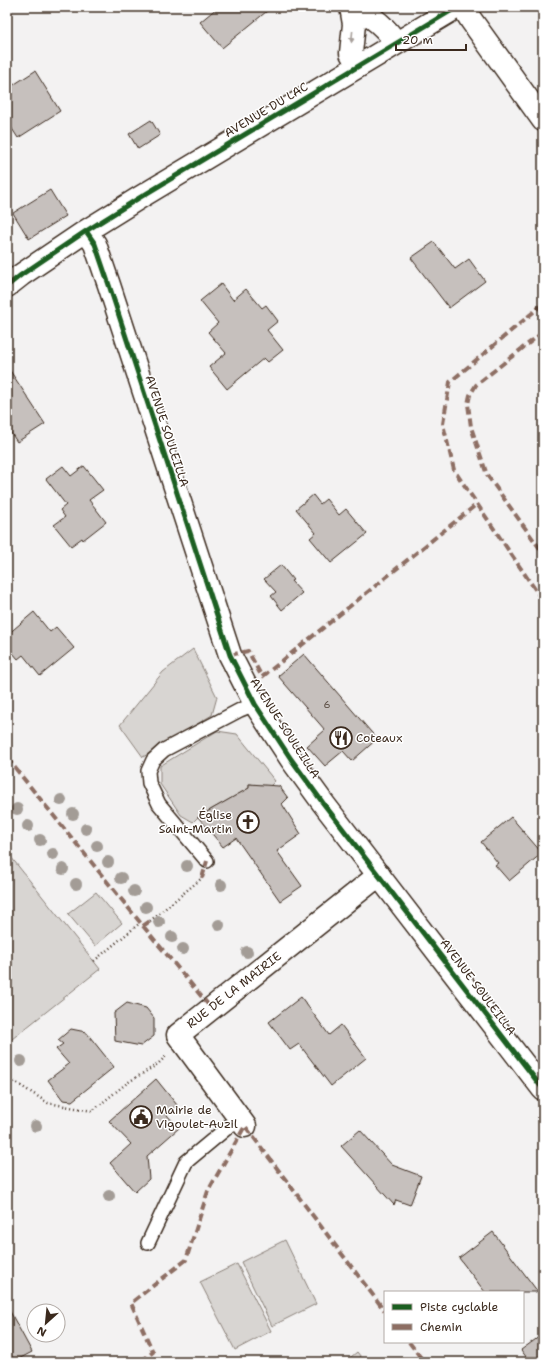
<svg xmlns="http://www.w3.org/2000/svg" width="550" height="1369" viewBox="0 0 550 1369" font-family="'Shantell Sans',sans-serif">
  <rect width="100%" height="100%" fill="#f3f2f2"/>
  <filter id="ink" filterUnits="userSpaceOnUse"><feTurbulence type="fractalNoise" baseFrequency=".025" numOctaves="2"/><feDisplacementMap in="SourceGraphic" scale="8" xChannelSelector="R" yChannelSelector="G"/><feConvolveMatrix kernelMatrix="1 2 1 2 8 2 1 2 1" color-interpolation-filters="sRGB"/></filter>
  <g filter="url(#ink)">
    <path fill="#d8d5d2" stroke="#8a8078" d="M193,649l24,48 -5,18 -69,42 -23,-32 43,-53z
      M217,731l20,3 38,47 -10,10 -13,-2v-5h-3v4l-51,29 -5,5 -12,-7 -21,-31v-18z
      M7,852l93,117 -93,74z
      M96,892l26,31 -27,23 -27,-32z
      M285,1240l31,64 -44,22 -31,-64z
      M237,1264l34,67 -36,19 -35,-68z
      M357,1352l8,10h-20z"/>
    <path fill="#c6c0bd" stroke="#3b2a1e" d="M218,7h54l-50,41 -22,-26z
      M35,71l25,40 -42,27 -11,-17v-32z
      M151,120l9,15 -22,14 -9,-15z
      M50,190l16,26 -37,23 -16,-26z
      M434,242l21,27 14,-10 16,22 -36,27 -38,-50z
      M221,284l12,16 13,-11 16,19 4,-3 12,16 -11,9 16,20 -15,12 -4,-4 -37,31 -18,-22 17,-14 -18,-21 10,-9 -18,-22z
      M7,366l38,58 -28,18 -10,-15z
      M63,466l8,10 13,-10 19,24 -14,10 17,22 -23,18 -1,-2 -11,8 -17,-21 11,-8 -5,-7 6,-5 -20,-26z
      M313,495l7,9 6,-5 13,16 7,-6 21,25 -36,29 -21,-25 6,-5 -20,-24z
      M281,565l12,15 -2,1 11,12 -20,17 -11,-14 5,-4 -12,-13z
      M34,612l16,20 6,-5 18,21 -34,28 -17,-21 -5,4 -11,-13v-11z
      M304,654l73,85 -25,22 -9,-10 -18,15 -18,-20 18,-16 -47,-54z
      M249,784l30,2 9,12 -6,6 19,30 -24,17 25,35 -22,15 -44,-63 -13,9 -25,-30 51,-29z
      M511,817l31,36 -33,28 -14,-16 3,-2 -17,-21z
      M301,997l28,38 12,-10 25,33 -35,28 -32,-42 -9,6 -21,-28z
      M127,1003l19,5 8,10v18l-13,10 -26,-5 -1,-28z
      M71,1029l15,3 28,35 -42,34 -9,-1 -15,-20 21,-16 -13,-15 7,-5 -5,-4z
      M156,1079l21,26 -11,9 13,14 -32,28 2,23 -14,13 -25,-29 21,-19 -22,-23z
      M360,1130l32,35 29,11 -11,29 -14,-5 -2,5 -53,-59z
      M493,1232l45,60h-53l-26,-34z
      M7,1306l25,46 -19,10h-6z
      M543,1334v28h-13l-9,-12z"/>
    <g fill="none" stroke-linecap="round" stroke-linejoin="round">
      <g stroke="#3b2a1e" stroke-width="16">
        <path id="service" d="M207,861l-48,-57 -10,-21 -1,-12 5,-11 11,-10 76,-40 15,-6
          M148,1243l38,-81 53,-44"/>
      </g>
      <g stroke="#3b2a1e" stroke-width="25">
        <path id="minor" d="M351,7l3,17 -3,29 7,13
          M355,7c17,9 31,20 41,36
          M463,7l8,13 72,100
          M245,1126l-67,-91 201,-160"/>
      </g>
      <g stroke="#3b2a1e" stroke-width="25">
        <path id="tertiary" d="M86,231l9,13 14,41 121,370 25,49 36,55 32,44 220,286
          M7,286l14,-11 65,-44 53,-33 318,-191"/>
      </g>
      <path stroke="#3b2a1e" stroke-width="2.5" stroke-dasharray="1 3" stroke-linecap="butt" d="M150,921l52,-43
        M94,961l46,-38
        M7,1077l41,26 44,8 35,-28 31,-19 8,-8"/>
      <use href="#service" stroke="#fff" stroke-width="13"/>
      <use href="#minor" stroke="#fff" stroke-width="22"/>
      <use href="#tertiary" stroke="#fff" stroke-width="22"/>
      <path stroke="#8d6e63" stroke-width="4" stroke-dasharray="8 4" stroke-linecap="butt" d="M543,304l-93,78 -7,42 11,46 89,131
        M543,332l-67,53 -6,10 -2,9 3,23 16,48 56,78
        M230,655l18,-4 14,26 215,-173
        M7,758l136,168 68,82
        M202,878l5,-17
        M143,926l7,-5
        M409,1342l15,20
        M141,1362l12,-10 -22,-49 55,-43 22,-69 37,-65 140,185"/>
      <g stroke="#fff" stroke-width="8">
        <path id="cycleway" d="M86,231l9,13 14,41 121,370 25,49 36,55 32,44 220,286
          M7,286l14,-11 65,-44 53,-33 318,-191"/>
      </g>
      <use href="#cycleway" stroke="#1b5e20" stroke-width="5"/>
    </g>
    <g fill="#a39c96">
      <circle cx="61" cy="800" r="6"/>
      <circle cx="17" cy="809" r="6"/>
      <circle cx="73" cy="814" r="6"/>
      <circle cx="28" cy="826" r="6"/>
      <circle cx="86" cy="829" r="6"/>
      <circle cx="40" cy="840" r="6"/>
      <circle cx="97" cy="846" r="6"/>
      <circle cx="53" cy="854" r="6"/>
      <circle cx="108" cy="862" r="6"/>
      <circle cx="187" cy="866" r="6"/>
      <circle cx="63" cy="869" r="6"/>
      <circle cx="121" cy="878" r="6"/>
      <circle cx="76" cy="884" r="6"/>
      <circle cx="221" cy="885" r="6"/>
      <circle cx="134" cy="891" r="6"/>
      <circle cx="146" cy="907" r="6"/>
      <circle cx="159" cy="922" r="6"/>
      <circle cx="219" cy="925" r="6"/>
      <circle cx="172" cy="937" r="6"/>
      <circle cx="183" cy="949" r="6"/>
      <circle cx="247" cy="952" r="6"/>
      <circle cx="21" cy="1061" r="6"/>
      <circle cx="36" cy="1126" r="6"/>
      <circle cx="109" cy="1196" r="6"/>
    </g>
    <defs><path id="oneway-solid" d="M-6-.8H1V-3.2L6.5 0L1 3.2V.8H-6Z"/></defs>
    <use fill="#a79f9a" href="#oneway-solid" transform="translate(352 37) rotate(96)"/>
  </g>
  <defs>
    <g id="restaurant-ring" transform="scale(1.15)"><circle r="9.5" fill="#fff" stroke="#3b2a1e" stroke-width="1.5"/><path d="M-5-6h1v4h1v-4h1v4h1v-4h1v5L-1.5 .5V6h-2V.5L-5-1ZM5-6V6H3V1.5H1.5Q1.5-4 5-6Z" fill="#3b2a1e"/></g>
    <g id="church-ring" transform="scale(1.15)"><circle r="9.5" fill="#fff" stroke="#3b2a1e" stroke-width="1.5"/><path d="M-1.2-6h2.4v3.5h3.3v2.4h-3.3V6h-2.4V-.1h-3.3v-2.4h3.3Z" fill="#3b2a1e"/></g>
    <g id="civic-ring" transform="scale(1.15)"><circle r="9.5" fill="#fff" stroke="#3b2a1e" stroke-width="1.5"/><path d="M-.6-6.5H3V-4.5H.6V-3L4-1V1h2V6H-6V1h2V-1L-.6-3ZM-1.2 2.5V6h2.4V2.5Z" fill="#3b2a1e"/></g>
  </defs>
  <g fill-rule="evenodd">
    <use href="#restaurant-ring" x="341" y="738"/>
    <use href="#church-ring" x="248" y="822"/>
    <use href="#civic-ring" x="141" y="1117"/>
  </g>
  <g text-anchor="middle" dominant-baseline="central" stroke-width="3" stroke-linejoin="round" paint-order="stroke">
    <g font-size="10" fill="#5e5046">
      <text x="327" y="704">6</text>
    </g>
    <g font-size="12" fill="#3b2a1e" stroke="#fff">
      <text transform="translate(266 110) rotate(-31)">AVENUE DU LAC</text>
      <text transform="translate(167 431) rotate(72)">AVENUE SOULEILLA</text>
      <text transform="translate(285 728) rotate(57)">AVENUE SOULEILLA</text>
      <text transform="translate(478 987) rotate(53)">AVENUE SOULEILLA</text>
      <text transform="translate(234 990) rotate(-38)">RUE DE LA MAIRIE</text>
    </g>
    <g font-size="12" fill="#3b2a1e" stroke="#fff" text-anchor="start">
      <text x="356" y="738">Coteaux</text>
      <text x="232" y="815" text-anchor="end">Église<tspan x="232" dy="14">Saint-Martin</tspan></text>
      <text x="156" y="1110">Mairie de<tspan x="156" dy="14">Vigoulet-Auzil</tspan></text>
    </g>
  </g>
  <rect width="550" height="1369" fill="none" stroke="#fff" stroke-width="24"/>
  <rect x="12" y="12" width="526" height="1345" fill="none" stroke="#3b2a1e" stroke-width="1.5" filter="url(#ink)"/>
  <rect x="384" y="1291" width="140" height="52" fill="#ffffff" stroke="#b1aaa5"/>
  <rect x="392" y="1304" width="20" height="6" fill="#1b5e20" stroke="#b1aaa5"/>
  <text x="420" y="1311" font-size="12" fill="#3b2a1e">Piste cyclable</text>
  <rect x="392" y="1324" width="20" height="6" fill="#8d6e63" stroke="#b1aaa5"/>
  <text x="420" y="1331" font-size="12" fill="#3b2a1e">Chemin</text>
  <g transform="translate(46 1323) rotate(207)"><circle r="19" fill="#ffffff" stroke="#b1aaa5"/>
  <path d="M0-3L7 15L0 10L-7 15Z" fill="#3b2a1e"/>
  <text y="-6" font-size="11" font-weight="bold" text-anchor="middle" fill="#3b2a1e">N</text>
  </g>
  <path d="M396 44v6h70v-6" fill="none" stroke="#3b2a1e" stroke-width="2"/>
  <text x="402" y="44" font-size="12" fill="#3b2a1e" stroke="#ffffff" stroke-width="3" paint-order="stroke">20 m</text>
</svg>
